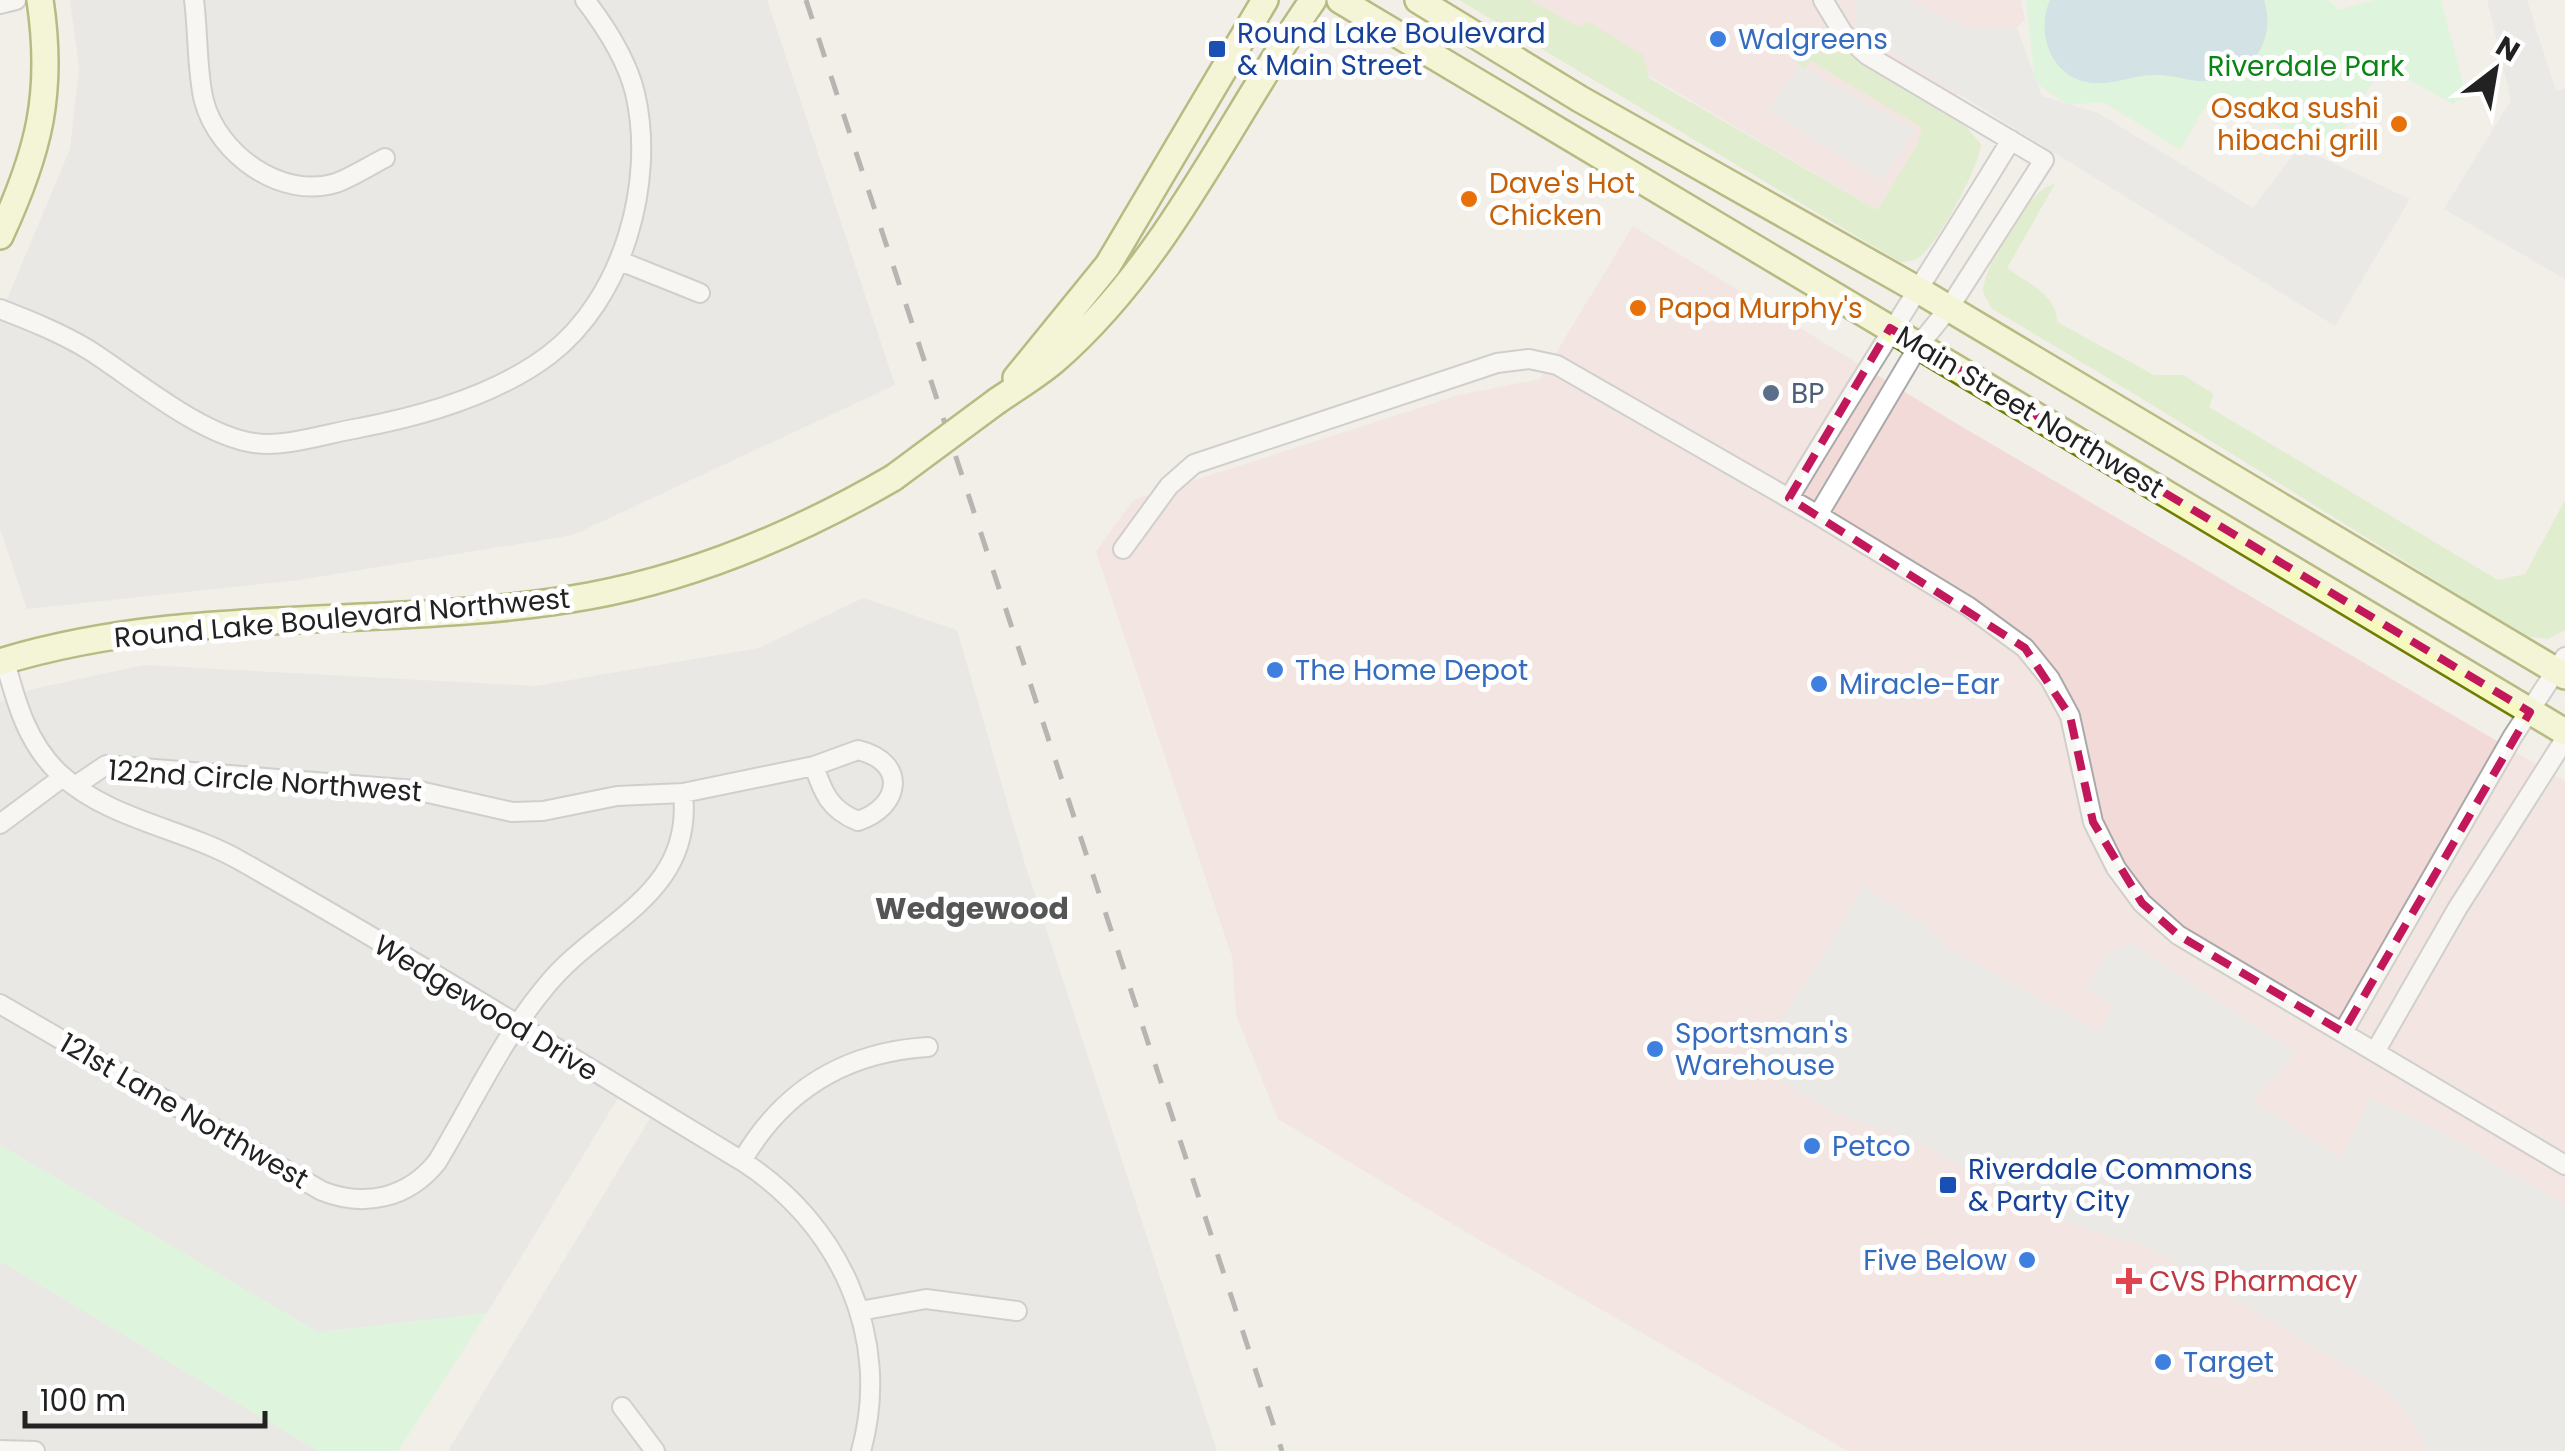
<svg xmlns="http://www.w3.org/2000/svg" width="2565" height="1451" viewBox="0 0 2565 1451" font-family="Poppins,sans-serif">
  <rect width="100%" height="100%" fill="#f2efe9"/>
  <path fill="#e0dfdf" d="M70,0h697l128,385 -322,150 -274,45 -272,29 -27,-80v-213l70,-167 9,-81z
    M863,598l94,32 68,234 192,587h-769l213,-351 -32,-20 -142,233 -169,20 -318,-188v-443l33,-13 111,-24 391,21 224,-38z
    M0,1261l318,190h-318z"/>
  <path fill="#f2dad9" d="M1520,0h501l4,19 -101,115 -47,76z
    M1633,226l321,196 611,359v670h-717l-379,-217 -191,-115 -42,-104 -4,-59 -136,-404 37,-52 326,-105 81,-16z"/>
  <path fill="#cdebb0" d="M1459,0h71l49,27 10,-5 54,33 6,23 228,132 40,-65 5,-17 -111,-67 -8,10 -5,-3v-15l11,-18 16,-4 37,31 101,61 18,21c-1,22 -42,97 -59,111 -7,6 -14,7 -22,7z
    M2055,184l-48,84c21,15 50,27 50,54l97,53h29l31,19 -5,13 289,173 27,-6 40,-74v130l-17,9 -22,-3c-179,-109 -354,-222 -534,-327l-9,-17c0,-25 47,-106 72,-108z"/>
  <path fill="#c8facc" d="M2026,0h302l11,10 35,-10h67l25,95 -13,9 -70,-39 -51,83 -52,-21 -48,-31 -24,6 -28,48 -75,-47 -39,1 -31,-22z
    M0,1145l318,187 169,-19 -89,138h-80l-318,-190z"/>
  <path fill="#e2e2e2" d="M1856,0h53l57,28h51l25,68 56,17 155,95 46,-61 111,52 -75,127 -478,-295z
    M2487,0h40l29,91 9,-2v190l-121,-70 67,-109z
    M1798,65l117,65 -34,50 -112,-68z
    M1864,887l60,37 26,25 148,82 16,-26 -28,-17 24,-38 23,-6 162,109 -42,49 88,56 29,-60 71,33 124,74v246h-138l-23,-42 -22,-21 -234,-141 -104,-31 -121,-72 -89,-31 -79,-49z"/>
  <path fill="#aad3df" d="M2050,0h214c13,40 -13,80 -56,81 -19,1 -35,-7 -54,-6 -19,0 -36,8 -54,8 -45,2 -66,-46 -50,-83z"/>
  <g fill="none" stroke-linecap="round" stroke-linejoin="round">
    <g stroke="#a9a9a9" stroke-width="22">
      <path id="street" d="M194,0c4,29 3,75 10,101 14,53 77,99 132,82 16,-6 33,-17 49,-25
        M0,4l16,-4
        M620,261l80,32
        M0,309c31,12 61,24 89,41 47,30 111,85 165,93 31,5 74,-10 105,-15 64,-12 137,-33 190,-73 74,-56 107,-173 86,-262 -8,-33 -30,-67 -50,-93
        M1789,498c72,-121 149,-238 222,-358
        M1818,515l101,-170 30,-37 95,-148 -177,-105 -24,-22 -20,-33
        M1123,549l46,-63 25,-22 303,-101 32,-4 28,6 261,150 151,92 56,41 25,31 20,37 23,106 23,46 26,35 36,32 387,230
        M5,661c11,42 23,84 56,114 49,45 121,53 178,85 170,96 336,200 503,301 97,62 151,176 119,290
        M858,750c50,12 43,57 0,71 -28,-11 -35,-28 -44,-55z
        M75,786l31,-21 309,25 97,22 31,-1 74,-15 66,-3 131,-27
        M0,824l63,-47
        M0,1004l322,187c43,17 86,7 115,-29 35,-58 66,-125 110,-177 52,-64 147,-90 136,-192
        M2343,1032l170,-296 52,-79
        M2375,1052l82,-143 108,-170
        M742,1161c41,-71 104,-109 186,-114
        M860,1311l66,-12 91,12
        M622,1407l33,44
        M0,1450l35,1"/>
    </g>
    <g stroke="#707d05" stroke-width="30">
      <path id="secondary" d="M1340,0l1225,732
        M1418,0l162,99 340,192 645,385
        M0,236c39,-84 54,-143 40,-236
        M1016,378l92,-113 157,-265
        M997,401c19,-13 39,-25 57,-40 114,-99 174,-240 259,-361
        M0,662c192,-59 394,-31 589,-66 109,-20 209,-63 304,-118"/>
    </g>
    <use href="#street" stroke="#fff" stroke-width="18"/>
    <use href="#secondary" stroke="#f7fabf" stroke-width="25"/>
    <path stroke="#707070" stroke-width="5" stroke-dasharray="20 20" stroke-linecap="butt" d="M806,0l476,1451"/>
    <g stroke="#707d05" stroke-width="30" stroke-linecap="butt">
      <path id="secondary-bridge" d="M893,478l104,-77"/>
    </g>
    <use href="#secondary-bridge" stroke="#f7fabf" stroke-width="25"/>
  </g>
  <path d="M0 0H2565V1451H0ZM1890,328l640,384 -187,320 -165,-97 -36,-32 -49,-81 -23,-106 -45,-68 -236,-150z" fill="#f2efe9" fill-opacity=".55" fill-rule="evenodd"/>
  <path fill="none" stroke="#c2185b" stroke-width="8" stroke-dasharray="20 12" stroke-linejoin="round" d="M1890,328l640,384 -187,320 -165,-97 -36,-32 -49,-81 -23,-106 -45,-68 -236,-150z"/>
  <g fill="#3f7fe0" stroke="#fff" stroke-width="4">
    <circle cx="1718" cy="39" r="10"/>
    <circle cx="1275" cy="670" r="10"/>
    <circle cx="1819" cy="684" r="10"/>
    <circle cx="1655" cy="1049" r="10"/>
    <circle cx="1812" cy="1146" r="10"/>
    <circle cx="2027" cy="1260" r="10"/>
    <circle cx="2163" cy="1362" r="10"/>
  </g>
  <g fill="#1a4fb4" stroke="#fff" stroke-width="4">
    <rect x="1207" y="39" width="20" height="20" rx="5"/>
    <rect x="1938" y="1175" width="20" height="20" rx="5"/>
  </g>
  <g fill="#e8710a" stroke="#fff" stroke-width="4">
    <circle cx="2399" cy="124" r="10"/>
    <circle cx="1469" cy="199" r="10"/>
    <circle cx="1638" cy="308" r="10"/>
  </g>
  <circle fill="#5c6f8a" stroke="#fff" stroke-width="4" cx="1771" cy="393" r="10"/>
  <path fill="#e0444e" stroke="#fff" stroke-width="4" d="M2124 1266h10v10h10v10h-10v10h-10v-10h-10v-10h10z"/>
  <g text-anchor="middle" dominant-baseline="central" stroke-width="10" stroke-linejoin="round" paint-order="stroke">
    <g font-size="28" fill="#164399" stroke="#fff" text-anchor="start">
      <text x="1237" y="33">Round Lake Boulevard<tspan x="1237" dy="32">&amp; Main Street</tspan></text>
      <text x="1968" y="1169">Riverdale Commons<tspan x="1968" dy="32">&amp; Party City</tspan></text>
    </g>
    <g font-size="28" fill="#366cbe" stroke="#fff" text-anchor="start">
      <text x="1738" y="39">Walgreens</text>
      <text x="1295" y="670">The Home Depot</text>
      <text x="1839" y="684">Miracle-Ear</text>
      <text x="1675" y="1033">Sportsman's<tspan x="1675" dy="32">Warehouse</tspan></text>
      <text x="1832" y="1146">Petco</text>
      <text x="2007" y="1260" text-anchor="end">Five Below</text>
      <text x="2183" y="1362">Target</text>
    </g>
    <g font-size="28" fill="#0c8416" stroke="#fff">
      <text x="2306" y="66">Riverdale Park</text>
    </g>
    <g font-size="28" fill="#c56008" stroke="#fff" text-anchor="start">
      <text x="2379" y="108" text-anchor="end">Osaka sushi<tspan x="2379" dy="32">hibachi grill</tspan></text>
      <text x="1489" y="183">Dave's Hot<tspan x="1489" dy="32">Chicken</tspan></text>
      <text x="1658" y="308">Papa Murphy's</text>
    </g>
    <g font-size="28" fill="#4e5e75" stroke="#fff" text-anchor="start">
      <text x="1791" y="393">BP</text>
    </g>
    <g font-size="28" fill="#222" stroke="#fff">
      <text transform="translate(2030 412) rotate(31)">Main Street Northwest</text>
      <text transform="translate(342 618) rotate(-5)">Round Lake Boulevard Northwest</text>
      <text transform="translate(265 781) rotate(4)">122nd Circle Northwest</text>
      <text transform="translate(486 1008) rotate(31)">Wedgewood Drive</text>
      <text transform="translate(184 1111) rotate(30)">121st Lane Northwest</text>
    </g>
    <g font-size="28" fill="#be3a42" stroke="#fff" text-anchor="start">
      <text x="2149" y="1281">CVS Pharmacy</text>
    </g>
    <g font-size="30" font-weight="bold" fill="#555" stroke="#fff">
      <text x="972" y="908">Wedgewood</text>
    </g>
  </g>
  <g transform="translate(2495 70) rotate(31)" stroke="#ffffff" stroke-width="8" paint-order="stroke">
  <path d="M0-8L18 38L0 25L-18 38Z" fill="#222222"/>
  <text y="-15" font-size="28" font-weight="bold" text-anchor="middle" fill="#222222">N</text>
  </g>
  <path d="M25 1411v15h240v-15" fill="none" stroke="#222222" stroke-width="5"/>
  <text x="40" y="1411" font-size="30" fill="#222222" stroke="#ffffff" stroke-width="8" paint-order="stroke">100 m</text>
</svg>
